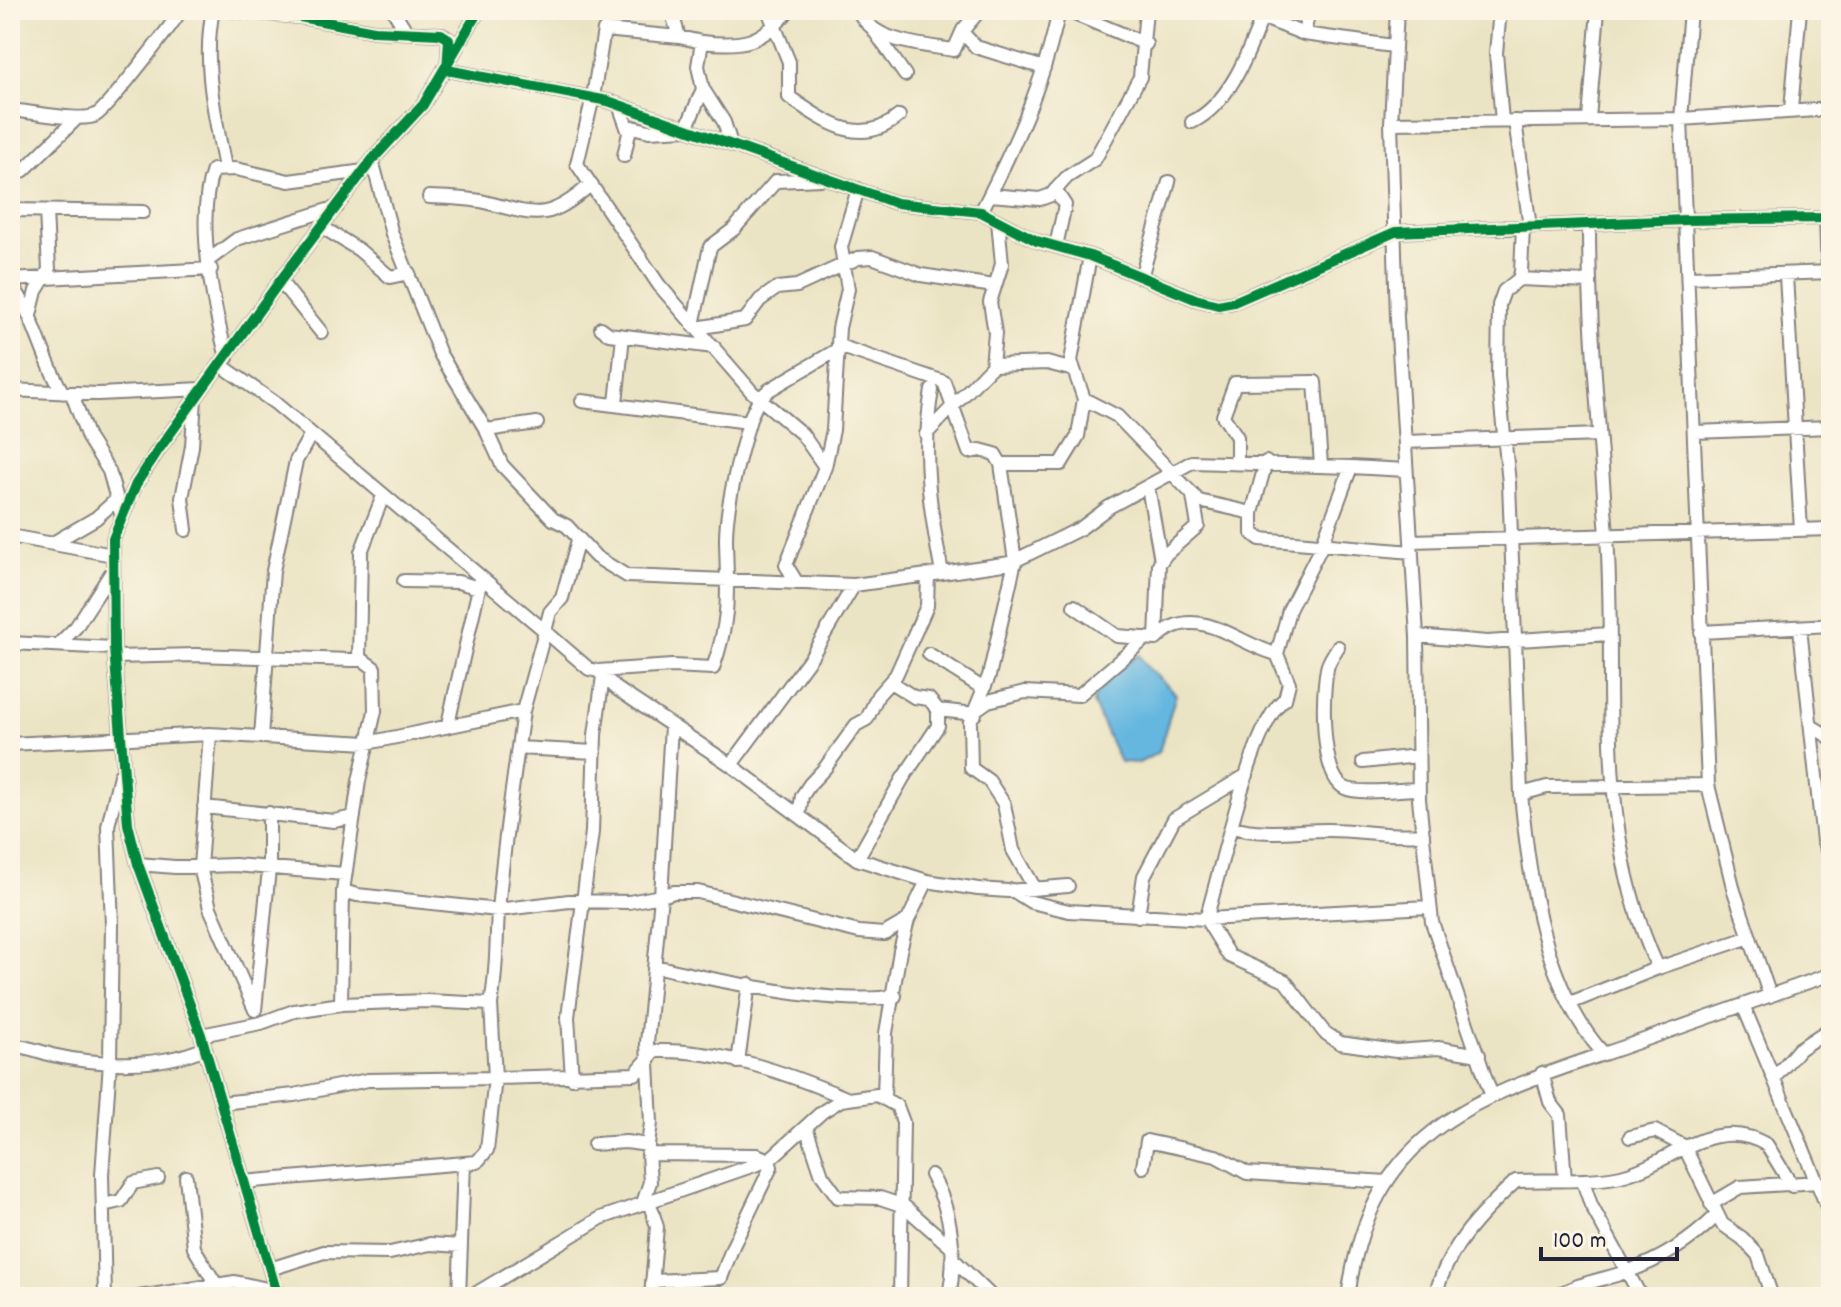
<svg xmlns="http://www.w3.org/2000/svg" width="1841" height="1307" viewBox="0 0 1841 1307" font-family="Dekko,sans-serif">
  <rect width="100%" height="100%" fill="#fcf5e5"/>
  <filter id="ink" filterUnits="userSpaceOnUse"><feTurbulence type="fractalNoise" baseFrequency=".0125" numOctaves="2"/><feDisplacementMap in="SourceGraphic" scale="16" xChannelSelector="R" yChannelSelector="G"/><feConvolveMatrix kernelMatrix="1 2 1 2 8 2 1 2 1" color-interpolation-filters="sRGB"/></filter>
  <filter id="wash" filterUnits="userSpaceOnUse"><feTurbulence type="fractalNoise" baseFrequency=".006" numOctaves="4" result="noise"/><feDisplacementMap in="SourceGraphic" scale="32" xChannelSelector="R" yChannelSelector="G"/><feGaussianBlur stdDeviation="1.8" result="paint"/><feColorMatrix in="noise" values="0 0 0 0 0 0 0 0 0 0 0 0 0 0 0 0 0 1.4 0 .05"/><feComposite in="paint" operator="in"/></filter>
  <g filter="url(#wash)">
    <rect width="100%" height="100%" fill="#ebe4c4"/>
    <path fill="#65b7e0" stroke="#446c8e" stroke-width="2" d="M1139,655l6,10 31,29 -17,58 -20,11 -19,-1 -27,-59 6,-21z"/>
  </g>
  <g filter="url(#ink)">
    <g fill="none" stroke-linecap="round" stroke-linejoin="round">
      <g stroke="#868380" stroke-width="16">
        <path id="minor" d="M213,10c-11,53 2,105 12,158
          M227,10l73,7 74,14 67,3 8,5 -2,31 161,31 288,102 85,9 56,29 53,15 105,43 23,6 16,-3 161,-70 291,-12 145,-2
          M393,10l13,21
          M671,10l8,27 23,5
          M768,10l21,52v35c35,24 71,52 110,19
          M858,10c14,33 66,35 96,40l9,-20 17,-20
          M1065,10l81,34
          M1244,10l60,24 89,12
          M1397,10l-6,113 6,195 20,318 2,163 13,123 59,172
          M1500,10l-4,43 6,68
          M1690,10l-9,109 27,666 26,106 36,105
          M873,29l32,46
          M962,32l14,15 68,21
          M1304,34l5,-24
          M679,37l-75,-7 -11,67 -16,67 82,121 93,107 50,42 23,33
          M703,89l21,33 7,22
          M619,105l10,28 -5,23
          M1791,109l9,-99
          M10,110c18,1 72,13 86,5 11,-6 76,-90 85,-105
          M1589,119l9,-109
          M1515,121l15,106
          M1192,122c37,-18 55,-66 69,-102
          M1391,123l290,-4 150,-10
          M628,126l21,5 37,-2 17,-40 -5,-23 4,-24c41,5 60,1 87,-32
          M372,160l20,74 48,120 46,76 16,35 51,54 14,7 29,31 31,19 227,9 88,-12 68,-10 71,-35 28,-21 83,-45 159,5
          M10,178l14,-8 52,-51
          M1055,190l10,15 -9,41
          M990,195l50,4 11,-4 16,-18 28,-18 45,-82 6,-67
          M429,197c19,1 38,1 56,5 50,13 62,21 105,-17
          M10,210l133,2
          M981,212c33,-65 64,-131 78,-202
          M1826,218l2,55
          M1589,226c0,104 11,207 18,310 10,151 -15,289 51,432
          M322,227l37,23 31,27 19,-4
          M1090,256l-19,105 13,38 33,17 82,85 53,12
          M210,259l27,-20 100,-32
          M1786,276l15,254
          M1141,277l28,-95
          M1689,277l142,-5
          M1519,279l70,3
          M10,280l201,-11
          M280,281l41,51
          M10,282c25,33 31,75 53,111
          M30,315l6,-24 13,-21 -3,-59
          M693,325l17,-78 24,-18 42,-48 45,-2
          M601,328l8,6 105,13
          M696,328l49,-8 15,-20 17,-12 20,-2 61,-28 14,-1 49,18 73,11
          M227,358c-13,-50 -32,-138 -14,-188l23,-1 53,12 75,-10
          M221,365l54,38 270,228 5,-19 12,-14 16,-58
          M992,365l55,-2 27,7
          M10,390l88,4 104,-5
          M932,390c-11,63 -2,121 10,183
          M72,394l16,44 21,33 12,43
          M582,401l167,21
          M616,403l7,-67
          M486,430l51,-7
          M1694,432l137,-5
          M926,434l66,-68 3,-33 -5,-31 12,-38 -4,-43
          M1405,442l194,-7
          M1237,461v-24l-14,-21 12,-33 80,-1 6,83
          M1266,462l-14,51v20l8,6 152,13
          M1406,470l-55,-3 -29,78 -33,65 -12,44 12,29 -4,16c-33,21 -65,176 -79,220l23,37 56,25 39,51 16,11 56,8 42,-3 41,7
          M1148,487l13,73
          M186,530l-4,-32 10,-52 3,-48
          M10,536l103,19
          M1411,541l420,-12
          M53,543l43,-25 19,-17
          M404,581l54,1 21,6
          M797,583l-11,-18 39,-98 8,-37 6,-102 9,-39 -7,-42 17,-58
          M1074,606l43,30 39,3c38,-40 82,6 121,15
          M1800,628l23,213 8,18
          M1701,632l130,-7
          M1417,636l70,6 122,-8
          M1156,639l3,-75 7,-10 32,-28 -5,-30
          M10,643l104,5
          M59,644l17,-17 35,-54
          M1338,647c-4,7 -10,14 -11,22 -5,25 -7,107 18,119 13,7 57,1 74,1
          M929,654l55,35
          M115,657l81,-2 155,5h12l11,8 1,43 -16,70 -16,110 14,4 141,15 71,-9 60,1 32,-6 10,-170
          M359,660l2,-108 22,-56
          M598,671l74,-5 41,2c18,-51 14,-77 13,-129 0,-34 15,-90 25,-123l8,-17 10,-9 73,-43 102,35 25,70 11,-2 15,4 6,10
          M978,708l10,-7 37,-9 54,3 67,-57
          M938,710l37,4
          M448,724l33,-145
          M1813,727l18,11
          M210,734l-10,133 10,41 45,102
          M261,737l12,-166 23,-110 15,-27
          M10,744l200,-10 157,9 156,-32 22,-80 44,38 9,2 19,18 114,76 126,94 70,22 51,8 30,2 60,-5
          M518,748l77,4
          M1363,762l55,-6
          M731,765l80,-108 43,-72
          M1521,794l-12,-311 -11,-107 1,-71 5,-14 15,-12 2,-7 2,-45
          M204,807l130,14 20,-4
          M799,816l3,-20 8,-12 15,-16 31,-43 11,-6 11,-24 18,-20 31,-69 1,-31
          M1233,827c31,9 62,3 95,3 32,0 63,7 95,4
          M857,859l46,-81 35,-52v-16l-9,-11 -15,-2 -24,-15
          M138,864l37,3 60,-2 109,9
          M1034,887l-21,-37 -9,-46 -15,-23 -18,-13 -1,-46 19,-46 26,-115 -14,-97h60l17,-28 6,-37
          M1012,890l19,12 38,9 137,8 223,-12
          M1138,916l6,-40 30,-57 73,-44
          M655,966c57,14 184,41 240,30
          M1570,1003l88,-35 92,-31
          M341,1004l2,-113
          M491,1004c6,-32 5,-60 7,-92 5,-67 16,-134 25,-201
          M1743,1005l88,211
          M255,1010l14,-141v-56
          M201,1035l60,-12 33,-12 47,-7 85,-3 65,3 4,74 140,-4 20,-23c65,-2 132,22 191,47
          M10,1045c15,1 28,6 42,10 49,11 107,13 153,-7
          M1603,1053c-59,-65 -74,-173 -82,-259l26,-7 161,-2
          M738,1062l11,-78
          M1542,1073l8,29 10,13 5,65
          M1775,1077l24,-28 32,-21
          M572,1078l-4,-61 24,-185 3,-97 8,-59
          M884,1097l2,-64 14,-82 8,-31 19,-39
          M221,1103l73,-8 74,-15 127,-2 -8,72 -10,12 -234,20
          M806,1127l16,48 16,22 42,1 24,8 47,41
          M1630,1137l25,-6 29,15 38,78 20,14 16,17 14,42
          M594,1144l32,-2 22,3 3,-22 -4,-80 14,-147 13,-4h24l161,40 25,2 24,-14
          M648,1145v9l109,1 12,5 2,7 -38,79 -12,32 -69,3
          M1143,1167l4,-26 69,15 31,17 140,9
          M931,1175c21,34 26,82 18,122
          M186,1177l8,71 23,38
          M1583,1181l8,24 50,92
          M649,1201l8,26 -6,70
          M643,1203l7,-21 -2,-28
          M1711,1204l29,-17 78,-5
          M103,1205l18,-4 12,-18 25,-5
          M952,1258l40,39
          M270,1269l54,-17 66,1 40,-9 31,2
          M10,1294l15,3
          M105,1297l-3,-122 8,-113 2,-137 -4,-99 12,-51
          M139,1297l96,-15 41,9
          M278,1297l-77,-262 -63,-171 -10,-40 -14,-176 -1,-109 23,-55 23,-35 121,-168 92,-121 51,-55 56,-95
          M459,1297l5,-134
          M470,1297l131,-79 168,-58 53,-48 19,-12 36,-5 20,11 6,16 -3,175
          M1348,1297c23,-173 133,-201 276,-250 69,-24 138,-49 207,-73
          M1435,1297c12,-49 44,-82 81,-116 33,-2 67,2 100,-4 51,-9 95,-65 151,-32l25,41
          M1555,1297c22,-14 47,-17 71,-25 35,-12 66,-32 91,-57"/>
      </g>
      <use href="#minor" stroke="#fff" stroke-width="12"/>
      <g stroke="#fcf5e5" stroke-width="15">
        <path id="cycleway" d="M227,10l73,7 74,14 67,3 8,5 -2,31 161,31 288,102 85,9 56,29 53,15 105,43 23,6 16,-3 161,-70 291,-12 145,-2
          M278,1297l-77,-262 -63,-171 -10,-40 -14,-176 -1,-109 23,-55 23,-35 121,-168 92,-121 51,-55 56,-95"/>
      </g>
      <use href="#cycleway" stroke="#00873e" stroke-width="10"/>
    </g>
  </g>
  <rect width="1841" height="1307" fill="none" stroke="#fcf5e5" stroke-width="40"/>
  <path d="M1541 1247v12h136v-12" fill="none" stroke="#22223b" stroke-width="4"/>
  <text x="1553" y="1247" font-size="24" fill="#22223b" stroke="#fcf5e5" stroke-width="6" paint-order="stroke">100 m</text>
</svg>
